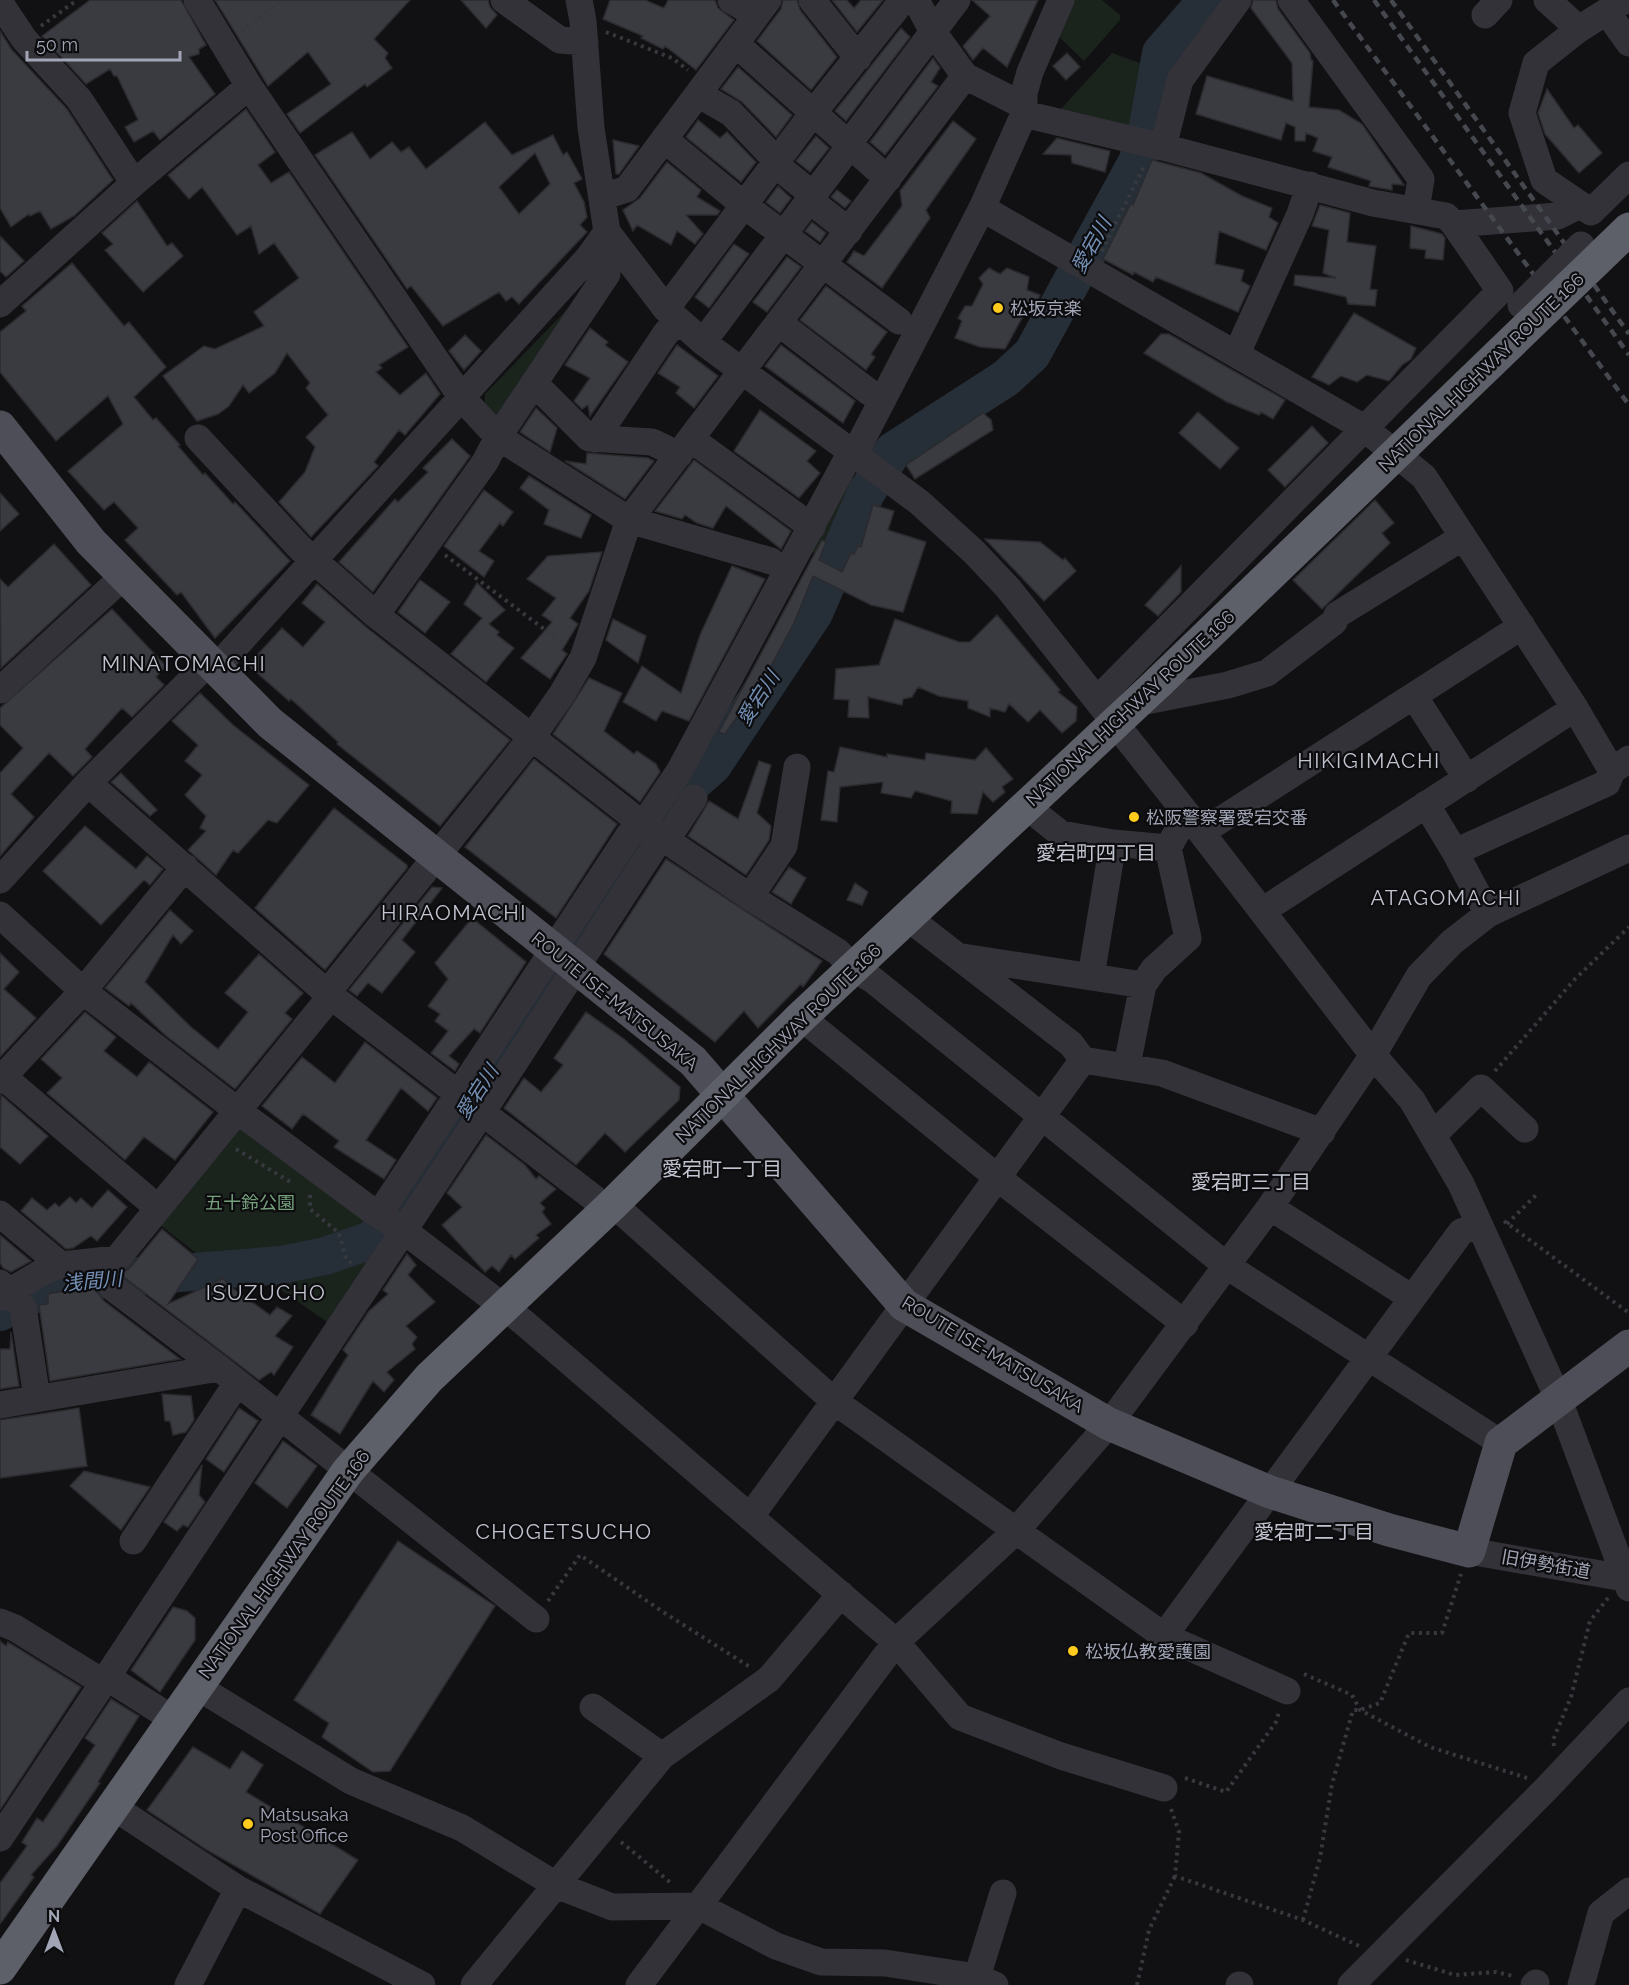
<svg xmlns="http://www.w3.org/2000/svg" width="1629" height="1985" viewBox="0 0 1629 1985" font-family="Raleway,'Noto Sans JP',sans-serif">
  <rect width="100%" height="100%" fill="#111113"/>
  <path fill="#1b231d" d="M1071,0h31l18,15v5l-36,41 -28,-27z
    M1112,53l36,13 -17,60 -72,-15z
    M587,289l-90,135 -12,-19v-11z
    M847,474l17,13 -34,74 -23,-11z
    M240,1125l149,109 -59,90 -94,-65 -34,-1 -43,-34z"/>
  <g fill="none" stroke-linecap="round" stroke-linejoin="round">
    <path stroke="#262e37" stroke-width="38" d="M0,1312l54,-29 227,-18 44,-9 44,-15 21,-16 255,-388 17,-14 24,-34 27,-24 101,-152 52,-120 27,-42 113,-73 26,-24 105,-192 11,-36 13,-73 46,-53"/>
  </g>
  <path fill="#3a3b41" stroke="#2b2b2f" stroke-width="1.5" fill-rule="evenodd" d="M90,0h91l25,45 -7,4v5l-10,3 26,37 -55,46 -7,-9 -19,11 -9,-15 13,-7 -21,-44h-3l-4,-7 -24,15 -44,-48z
    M215,0h195l-36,39 14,14 -3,5 7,10 -25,19 -2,-3 -65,49 -13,-19 44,-30 -23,-32 -40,34z
    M461,0h27l2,7 7,8 -11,13z
    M610,0h35l19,8 4,-8h47l3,8 16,12 -38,50 -31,-24 -2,3 -22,-11 2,-2 -40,-17z
    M783,0h14l3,10 37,47 -26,33 -54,-49 24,-32z
    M832,0h15l7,8 7,-8h22l-26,32z
    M972,0h66l-31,67 -24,-19 -10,12 -10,-14 27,-30z
    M1253,0h23l2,9 32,44 1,7 2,1 -4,46 30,3 23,14 42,61 -12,-1v6l-18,-3 -5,-1 2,-5 -43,-14 4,-10 -19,-6 5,-13 -12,-5 -1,8h-10v-14l-9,-4 -5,17 -85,-26 11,-38 86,25 -1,-38 -41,-55z
    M901,28l9,9 -64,84 -11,-10z
    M0,31l12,19 55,59 46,71 -39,36 -23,13 -11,-18 -10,5 -1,-2 -18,13 -11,-19z
    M1067,53l13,14 -14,13 -13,-14z
    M933,58l7,10 -9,14 7,4 -53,69 -15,-13z
    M738,67l54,48 -16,22 -34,-35 -21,-13z
    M1547,89l27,39 4,-3 24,28 -23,20 -34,-39 -7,-21z
    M246,109l29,43 -17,13 13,18 18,-11 119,175 -29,18 3,3 -6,4 24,23 26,-22 14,21 -35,41 -6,-5 -25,32 4,4 -67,71 -32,-35 26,-30 10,-25 -9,-10 22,-22 -22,-27 4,-5 -23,-30 -12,20 -26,20 -6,-8 -14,21 -11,8 -21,7 -34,-45 41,-30 11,3 49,-23 -10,-14 45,-34 -25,-35 -15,11 -8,-28 -14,9 -35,-48 -13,12 -21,-24z
    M698,120l22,18 7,-6 29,30 -15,20 -55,-45z
    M953,121l23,18 -50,71 4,8 -48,70 -35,-26 7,-11 10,5 38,-50 -2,-15z
    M485,122l27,33 41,-20 10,20 4,-3 15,27 -8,4 10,19 3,15 -7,8 7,7 -68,72 -7,-7 -6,4 -7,-9 -56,34 -32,-40 -4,3 -92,-134 37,-23 18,27 22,-17 9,10 8,-5 17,22zM535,153l15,31 -31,30 -20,-27z
    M816,136l13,12 -19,24 -14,-11z
    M1057,138l53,13 -5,21 -33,-9 -1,-8 -28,-1z
    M613,140l26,6 -20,28h-3z
    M1152,160l49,13 41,23 30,12 -3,9 9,6 -12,27 -47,-19 -4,33 29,6 -3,11 9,5 -12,26 -82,-35 -3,5 -19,-10 -1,3 -30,-16 28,-56 2,2z
    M667,162l34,28 -4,7 23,14 -3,4h-31l17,19 -8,10 -18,-13 -6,14 -34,-20 -4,6 -10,-21 17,-12z
    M778,186l13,12 -11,15 -14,-11z
    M837,190l14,11 -6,7 -14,-11z
    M137,201l30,45 5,-3 11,13 -40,36 -38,-42 8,-6 -11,-11z
    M1320,205l30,8 -3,29 29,4 -6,43 7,1 -2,16 -27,-2 -2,-7 -52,-12 1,-10 41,3 -13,-5 6,-43 -17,-4z
    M812,222l14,11 -6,9 -15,-11z
    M1411,226l31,8 3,4 -2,22 -18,-2 1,-8 -16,-2z
    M0,236l24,25 -18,16 -6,-6z
    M734,244l15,10 -40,54 -14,-11z
    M787,257l14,10 -34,45 -14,-10z
    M72,263l52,63 5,-4 37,45 -32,30 19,23 3,-2 24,27 -2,1 25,29 2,-2 28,31 2,-2 55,59 -75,77 -34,-46 -4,3 -52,-55 13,-12 -24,-26 -10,8 -36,-39 55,-47 -15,-28 -52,45 -56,-69v-40l26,-21 -4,-5z
    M989,268l11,6 7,-6 22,9 -2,13 13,5 -5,12 -8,2 -22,40 -25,-2 -25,-9 7,-17 -4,-3 7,-12h7l11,-22 -4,-6z
    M826,286l61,46 -16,22 4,3 -9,13 -66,-50z
    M1354,313l62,35 -5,11 -9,6 -13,16 -22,-6 -10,7 -16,-6 -12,9 -17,-8z
    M590,328l18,14 -3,3 23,17 -38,54 -2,-11 -6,4 -8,-8 16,-23 -25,-13z
    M1161,334h8l116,66 -12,19 -12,-7 -2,3 -32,-13 -83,-49z
    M465,335l16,16 -17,19 -15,-19z
    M677,345l41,31 -24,32 -18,-15 4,-6 -22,-14z
    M781,345l74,56 -12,22 -78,-57z
    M536,408l21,20 -7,24 -30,-20z
    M760,410l56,41 -9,10 13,12 -21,25 -65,-47z
    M1198,412l41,36 -19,21 -41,-36z
    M983,413l8,7 2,10 -78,49 -9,-14z
    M1312,426l16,17 -43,44 -17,-17z
    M452,439l18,17 -97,136 -34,-30 56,-63 3,3 30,-30 -5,-4z
    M587,453l61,5 6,3 -29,38 -60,-38 21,3z
    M694,460l97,71 -10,18 -55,-43 -13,22 -16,-5 -12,-8 -3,4 -27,-8z
    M529,476l62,39 -10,23 -37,-14 5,-14 -29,-22z
    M484,490l29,22 -10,14 -3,-3 -21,28 15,10 -10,16 -40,-31z
    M0,493l19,21 -19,17z
    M1375,500l19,23 -12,10 8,10 -68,66 -29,-29z
    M873,505l21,6 -6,19 38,12 -23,70 -32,-7 -58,-29 -19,47 -28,52 -41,59 -6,-2 103,-192 4,2 -7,18 23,12 9,-19 3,1 4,-8 3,1z
    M985,539l55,3 23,18 2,-2 11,13 -32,30z
    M54,544l37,41 -90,83 -1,-89 8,8z
    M602,552l-13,39 -19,27 8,6 -16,26 5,4 -17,25 -29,-21 31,-36 -10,-7 14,-17 -29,-19 21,-23z
    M732,566l33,13 -76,142 -27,-10 -6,10 -33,-19 19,-36 39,27 19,-58z
    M1181,566v26l-23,24 -13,-11z
    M420,580l30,22 -25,31 -27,-21z
    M477,583l28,27 -16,14 10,8 -2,3 17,13 -28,34 -35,-28 31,-36 -18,-14z
    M317,584l49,43 144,113 -70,86 -103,-82 1,-2 -47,-43 -2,2 -41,-36 34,-37 21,19 22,-25 -23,-19z
    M112,609l54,57 -10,11 8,8 -32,32 -10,-9 -37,41 7,8 -19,19 -24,-23 -38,41 23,23 -34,39v-83l23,-25 -23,-23v-17z
    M997,615l63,75 -2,2 19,15 -1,14 -14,12 -22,-23 -12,12 -19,-18 -4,8 -15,-4v9l-22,-9v-7l-29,-5 -21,-9 -6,10 -9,2 -1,6 -34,-8 1,21 -21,-1 1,-17 -15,-1 2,-30 43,-4 16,-46 64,23h11z
    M613,619l33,17 -8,27 -32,-23z
    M589,678l33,15 -18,38 30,23 3,-3 19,13 4,8 -20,30 -87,-68z
    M200,693l33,32 76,60 -32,38 -9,-3 -30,33 -5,-3 -17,25 -28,-25 18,-19 -6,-3 6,-12 -21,-21 17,-20 -17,-14 13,-16 -26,-24z
    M840,747l47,10v-3l38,6 1,-7 49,7 11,-12 27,31 -11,8 3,5 -12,10 -10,-10 -6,22 -26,-1 1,-12 -37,-10 -4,7 -30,-5 2,-11 -43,5 -3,35 -16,-2 7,-49 6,1z
    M534,759l83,65 -61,94 -91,-71z
    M759,761l12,4 -14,48 14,13 -2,14 -23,35 -58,-39 21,-35 29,18z
    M121,773l36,37 -7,6 -39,-34z
    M334,808l73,57v3l-82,102 -70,-62z
    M85,826l51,43 11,-13 16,13 -13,16 -6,-5 -43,45 -58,-54z
    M666,859l156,102 -19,26 -2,-3 -43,44 -14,-17 -29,31 -111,-88z
    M789,867l17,11 -15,26 -19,-12z
    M855,883l13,9 -6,13 -15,-5z
    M432,887l10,1 -40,52 13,12 -33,41 -14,-10 -11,13 -8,-6z
    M170,910l23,21 -12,13 -8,-9 -28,47 46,45 27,22 30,-37 -23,-19 34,-39 44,39 -18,20 7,6 -57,70 -70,-54 -34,-32 -2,3 -24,-18z
    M472,918l54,44 -46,71 -6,-4 -25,27 10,8 -4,7 -24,-18 17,-22 -13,-10 5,-7 -12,-8 20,-27 -13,-16z
    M0,953l19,19 -15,17 32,29 -36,39z
    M85,1012l31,25 -12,14 33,26 12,-15 64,50 -38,48 -31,-23 -19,23 -78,-67 15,-15 -21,-19z
    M586,1012l38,27 56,48 -1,13 -54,52 -20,-19 -29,32 -72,-57 20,-30 17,14 22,-27 -9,-7z
    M365,1042l72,56 -9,13 -27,-23 -35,52 30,20 -12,19 -50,-32 5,-6 -36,-27 -11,15 -30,-23 40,-49 33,26z
    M1,1095l47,41 -28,28 -20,-17z
    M486,1135l39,30 11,14 3,-3 17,13 -16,14 5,5 -3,4 9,12 -15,11 3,3 -24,21 -4,-4 -12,17 -7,-6 -7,6 -43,-47 20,-18 -15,-14z
    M108,1190l19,17 -30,34 -6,-5 -18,12 -7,1 -45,-38 11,-13 15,12 8,-7 4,4 11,-10 6,6 5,-5 11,10z
    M162,1229l36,30 -30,45 56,-26 3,6 43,31 7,-8 15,9 -17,20 18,11 -19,28 -3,-3 -12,8 -135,-103 -1,-5 6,-3z
    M0,1235l31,26 -20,11 -8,-4 -3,-5z
    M407,1254l9,11 -8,10 27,27 -29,24 11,11 -5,7 3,5 -28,23 7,8 -10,12 -11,-11 -33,53 -29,-19 37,-60 -5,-5 26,-39 19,-17 -5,-4z
    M92,1286l12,15 76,58 -130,22 -11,-76 9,-1v-10z
    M11,1332l8,54 -19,3v-40h10z
    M162,1394l29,2 3,24 -8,12 -13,3 -3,-14h-5z
    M79,1408l8,58 -87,12v-58z
    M239,1408l19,13 -34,51 -18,-13z
    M283,1441l34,25 -30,42 -32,-25z
    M202,1465l-3,30 6,7 -17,25 -5,-2 -6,6 -13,-9z
    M84,1471l66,16 -29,43 -51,-44z
    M398,1541l97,65 -105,165 -17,1 -51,-35 7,-14 -35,-23z
    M173,1607l14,4 8,7v22l-35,52 -29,-22z
    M0,1641l6,5 2,-4 73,45 -81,123z
    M111,1699l28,17 -41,66 2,1 -43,63 -26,29 3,2 -34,47v-41l27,-37 -5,-4 15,-24 6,4 52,-77 -10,-7z
    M193,1747l37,22 12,-18 21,14 -17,27 112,68 -38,54 -113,-64 -60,-40z"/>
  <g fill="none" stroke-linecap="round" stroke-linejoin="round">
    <path stroke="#37393f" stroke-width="4" stroke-dasharray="3 4.5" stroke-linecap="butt" d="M41,26l36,-26
      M242,32l40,-32
      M606,32l66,26 16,12
      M1102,251l42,-85
      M445,555l119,89
      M1495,1071l80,-92 54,-52
      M236,1149l56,34
      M310,1195v14l29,24 7,26 8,6
      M1504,1221l125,92
      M1507,1224l29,-29
      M548,1601l32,-46 83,57 87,55
      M1304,1674l48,21 8,15 70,37 97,31
      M1554,1746l-1,-6 18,-43 19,-76 18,-23
      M1185,1778l41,14 50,-70 3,-10
      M1171,1809l8,23 -4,44 128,44 56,26
      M621,1842l50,41
      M1303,1920l17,-62 12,-74 21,-74h7l20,-7 29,-70h33l19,-59
      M1406,1960l49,15 41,-3 17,4
      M1137,1985l12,-55 26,-54"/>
    <path stroke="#323238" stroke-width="27" d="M197,0l52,86 213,312 36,39 131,83 142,41
      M504,0l56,40 25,2
      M579,0l4,21 8,107 16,104 59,77 37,33 216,160 55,50 34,36 179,226 186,241 39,45 49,84 97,214 71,190
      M731,0l25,15
      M812,0l46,58
      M916,0l17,32 32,44 59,30
      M1291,0l130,179 -5,31
      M1547,0l32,29
      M1625,0l-46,29 -43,34 -14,50 22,67 47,32 38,-37
      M0,3l24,36 55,60 55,84
      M1607,12l22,31
      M1485,15l14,-15
      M736,44l152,135
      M698,94l33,19 47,49
      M1024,114l139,33 210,56 73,13 8,8 104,-8 20,-10
      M853,138l104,-138
      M664,139l81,67 154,115
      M1163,147l17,-67 58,-80
      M776,165l36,29
      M602,197l25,-8 141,-189
      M808,199l41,32
      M982,208l382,220 60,49 151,231 37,63 17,-12
      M0,304l134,-121 115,-97
      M666,309l147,-196 90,-113
      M779,323l90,69
      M703,342l146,-195
      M1237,353l63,-139 10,-29
      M534,383l55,55 63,4 27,13
      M198,438l102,110 76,67 265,208 109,74 88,55 16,17 19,11 354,286 274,177
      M595,439l71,-106 13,-12
      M691,439l121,88
      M854,455l128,-247 42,-94v-21l6,-21 31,-72
      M376,615l109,-153 13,-25 109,-163v-42
      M215,669l374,-412 18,-25
      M0,690l124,-114
      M1414,696l53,83
      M1097,700l403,-409 -46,-67
      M1136,703l92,-18 39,-12 67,-51 3,-7 126,-78
      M88,783l239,210 281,216
      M1426,804l29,48
      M1026,806l35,28 52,9 -22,133
      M1202,832l320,-206
      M666,841l28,-43
      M1113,843l55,5
      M0,880l88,-97 120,-120
      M750,897l34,-51 13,-79
      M1262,911l313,-203
      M1488,914l-33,-62 152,-69 5,-12
      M0,915l83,76 155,120 133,99 32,20 119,91 374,321 64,75 101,39 103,32
      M907,917l164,127 12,16 79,13 160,59
      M963,957l180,28 11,-16 34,-31 -20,-90 19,-34
      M327,993l205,-256 30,-43 21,-36 46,-138 336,-444
      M801,1017l197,161 187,146
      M1127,1065l16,-80
      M0,1074l158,134
      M0,1080l83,-89 102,-124
      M1433,1135l48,-47 44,41
      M613,1204l221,197 330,235 123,55
      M1270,1207l142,91
      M380,1213l249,-378 22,-22 29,-43 171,-318
      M0,1214l61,51
      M94,1262l19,26 106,80 317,251
      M0,1283l23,24 14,91
      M0,1297l46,-27 15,-5 56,-6 214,-263
      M0,1405l219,-37
      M750,1517l333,-457
      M133,1541l104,-158
      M1469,1551l155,27
      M0,1622l15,6 89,55
      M1164,1636l297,-404 18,-8
      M108,1678l65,41
      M196,1686l155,95 111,47 94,57 56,22 87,-1 77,40 45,16 64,1 92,14 18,8
      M593,1707l69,49
      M112,1806l126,83 184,96
      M0,1838l483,-727 178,-274
      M977,1977l26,-84
      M188,1985l50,-96
      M474,1985l188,-229 107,-77 72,-85
      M639,1985l257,-343 119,-110 94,-108 161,-217 103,-152 46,-79 33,-34 36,-28 141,-66
      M1239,1985h1
      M1351,1985l195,-196 83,-88
      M1534,1985l2,-2
      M1581,1985l20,-72 28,-22"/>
    <path stroke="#4d4e57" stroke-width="33" d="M0,427l91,115 179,181 423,338 211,244 205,119 161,68 119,38 80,21 32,-108 128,-97"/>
    <path stroke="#5d5f69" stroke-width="33" d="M0,1968l348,-497 81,-93 184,-174 188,-187 358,-335"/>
    <path stroke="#46484f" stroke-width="4.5" stroke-dasharray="8 6" stroke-linecap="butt" d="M1333,0l296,405
      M1374,0l255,355
      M1391,0l238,334"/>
    <path stroke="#323238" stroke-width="27" d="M1521,305l60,-60"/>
    <path stroke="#5d5f69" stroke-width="33" d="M1159,682l470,-453"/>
  </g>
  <g fill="#ffcb1c" stroke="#0c0c0e" stroke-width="2">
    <circle cx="998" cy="308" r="6"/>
    <circle cx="1134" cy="817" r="6"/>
    <circle cx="1073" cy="1651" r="6"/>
    <circle cx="248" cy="1824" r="6"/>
  </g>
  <g text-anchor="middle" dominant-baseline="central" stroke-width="4.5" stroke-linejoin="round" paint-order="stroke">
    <g font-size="18" fill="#a1a5b5" stroke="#0c0c0e" text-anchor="start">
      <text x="1010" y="308">松坂京楽</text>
      <text x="1146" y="817">松阪警察署愛宕交番</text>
      <text x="1085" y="1651">松坂仏教愛護園</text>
      <text x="260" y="1814">Matsusaka<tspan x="260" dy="21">Post Office</tspan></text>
    </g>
    <g font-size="18" fill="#a1a5b5" stroke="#0c0c0e">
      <text transform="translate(1481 372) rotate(-44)">NATIONAL HIGHWAY ROUTE 166</text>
      <text transform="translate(1130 708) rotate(-43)">NATIONAL HIGHWAY ROUTE 166</text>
      <text transform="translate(615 1001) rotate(39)">ROUTE ISE-MATSUSAKA</text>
      <text transform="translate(778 1043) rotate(-44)">NATIONAL HIGHWAY ROUTE 166</text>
      <text transform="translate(993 1354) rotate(31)">ROUTE ISE-MATSUSAKA</text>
      <text transform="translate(284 1564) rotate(-54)">NATIONAL HIGHWAY ROUTE 166</text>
      <text transform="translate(1546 1564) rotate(10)">旧伊勢街道</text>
    </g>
    <g font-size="18" fill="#75a27d" stroke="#0c0c0e">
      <text x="250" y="1202">五十鈴公園</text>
    </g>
    <g font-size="20" font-style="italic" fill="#738fb4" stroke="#0c0c0e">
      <text transform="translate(1091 245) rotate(-61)">愛宕川</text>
      <text transform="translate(758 698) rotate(-57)">愛宕川</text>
      <text transform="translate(477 1092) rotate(-57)">愛宕川</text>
      <text transform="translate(92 1281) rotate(-5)">浅間川</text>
    </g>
    <g font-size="20" fill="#c2c4d0" stroke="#0c0c0e">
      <text x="1096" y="853">愛宕町四丁目</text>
      <text x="722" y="1169">愛宕町一丁目</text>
      <text x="1251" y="1182">愛宕町三丁目</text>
      <text x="1314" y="1532">愛宕町二丁目</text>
    </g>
    <g font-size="21" letter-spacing="1.5" fill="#c2c4d0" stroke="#0c0c0e">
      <text x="184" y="663">MINATOMACHI</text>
      <text x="1369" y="760">HIKIGIMACHI</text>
      <text x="1446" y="897">ATAGOMACHI</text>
      <text x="454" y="912">HIRAOMACHI</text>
      <text x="266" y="1292">ISUZUCHO</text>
      <text x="564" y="1531">CHOGETSUCHO</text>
    </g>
  </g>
  <g transform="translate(54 1931)" stroke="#0c0c0e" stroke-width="4.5" paint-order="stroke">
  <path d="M0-4.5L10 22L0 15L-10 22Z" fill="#a1a5b5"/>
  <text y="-9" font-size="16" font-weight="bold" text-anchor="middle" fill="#a1a5b5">N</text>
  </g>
  <path d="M27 51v9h153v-9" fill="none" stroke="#a1a5b5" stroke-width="3"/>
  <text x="36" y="51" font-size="18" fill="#a1a5b5" stroke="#0c0c0e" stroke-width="4.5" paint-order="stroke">50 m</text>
</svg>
